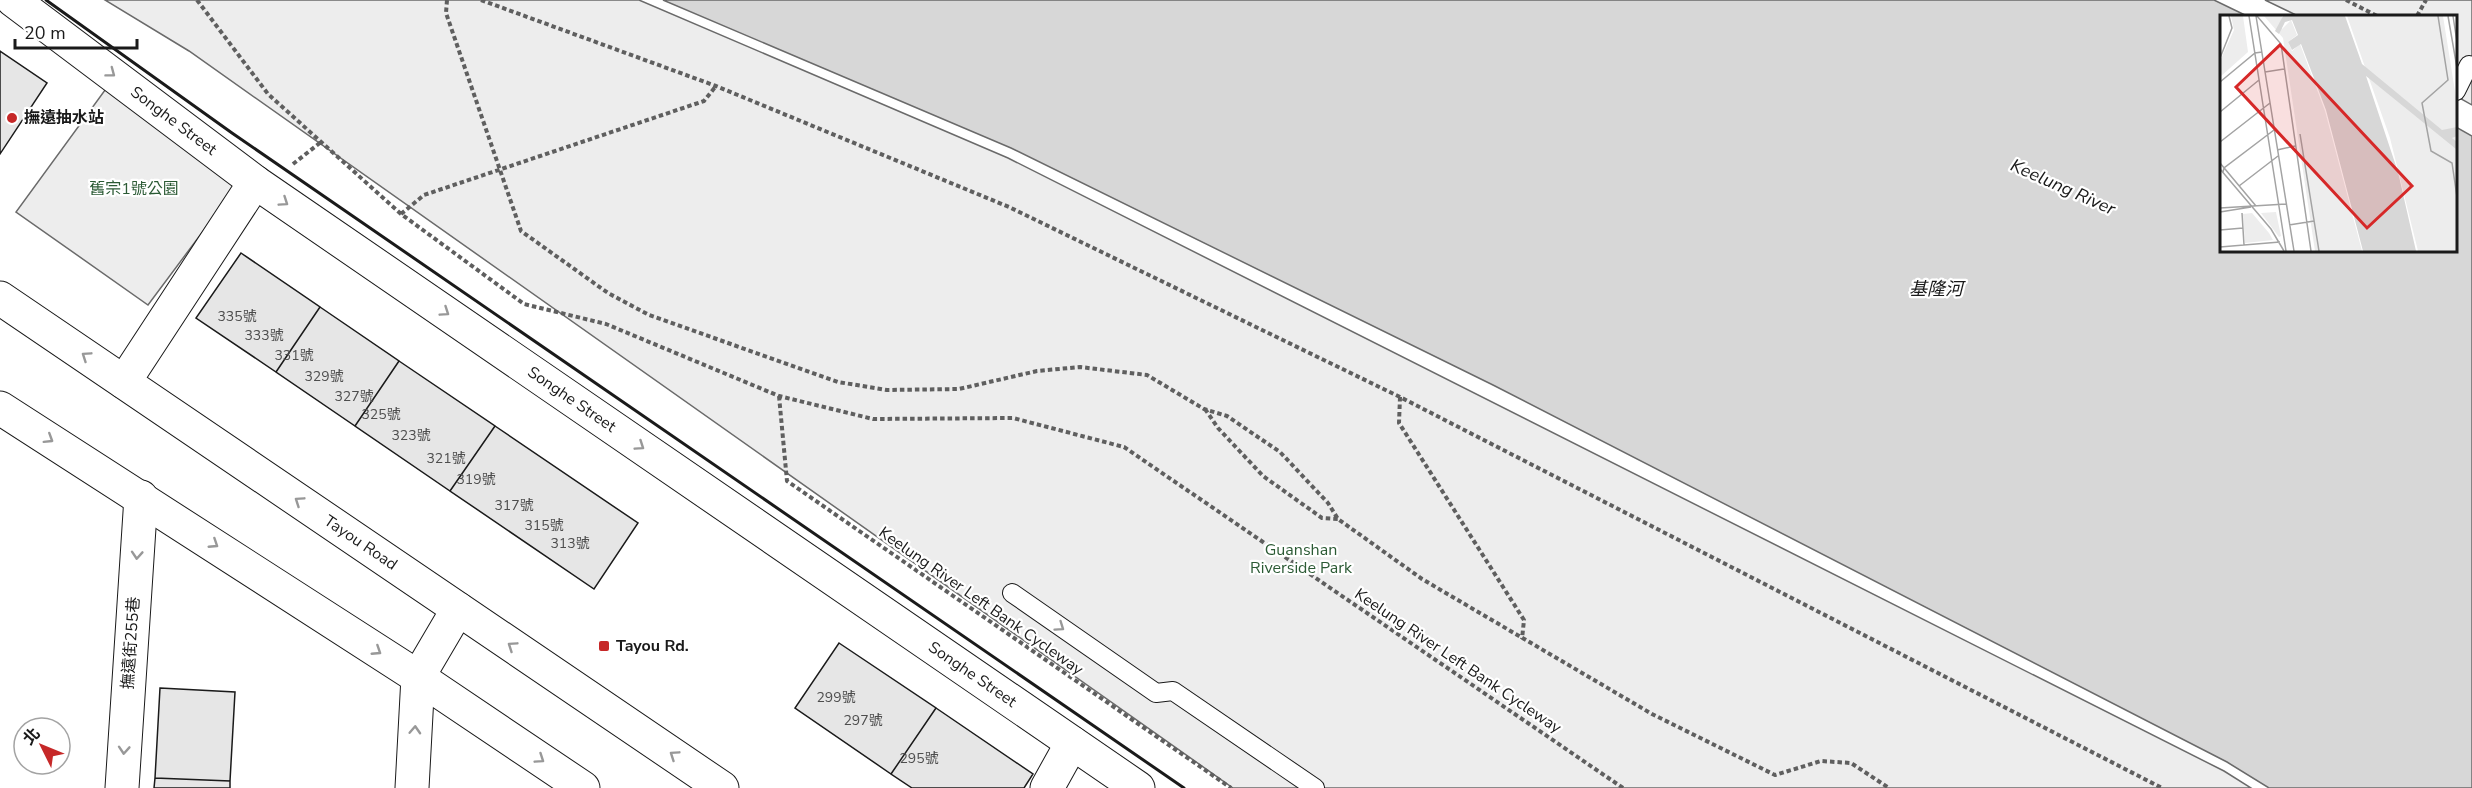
<svg xmlns="http://www.w3.org/2000/svg" width="2472" height="788" viewBox="0 0 2472 788" font-family="'Nunito Sans','Noto Sans TC',sans-serif">
  <rect width="100%" height="100%" fill="#fff"/>
  <path fill="#ededed" stroke="#6a6a6a" stroke-width="1.5" d="M105,0h534l369,158 1216,613 27,17h-1018l-1044,-737z
    M2265,0h207v105l-16,-9v-80h-158z
    M116,75l132,96 -100,134 -132,-93z"/>
  <path fill="#d7d7d7" stroke="#6a6a6a" stroke-width="1.5" d="M663,0h1551l33,16h-25v234h234v-123l16,9v652h-203l-42,-26 -734,-377 -482,-237z"/>
  <path fill="#e6e6e6" stroke="#1a1a1a" stroke-width="1.5" d="M0,51l47,32 -47,71z
    M241,253l79,54 -44,65 -80,-54z
    M320,307l79,54 -44,65 -79,-54z
    M399,361l96,65 -45,65 -95,-65z
    M495,426l143,97 -44,66 -144,-98z
    M839,643l97,65 -45,66 -96,-66z
    M160,688l75,4 -5,89 -75,-3z
    M936,708l97,66 -9,14h-112l-21,-14z
    M155,778l75,3v7h-76z"/>
  <g fill="none" stroke-linecap="round" stroke-linejoin="round">
    <g stroke="#1a1a1a" stroke-width="20">
      <path id="service" d="M2456,91l13,-26
        M1012,593l144,100 17,-2 142,97"/>
    </g>
    <g stroke="#1a1a1a" stroke-width="35">
      <g id="minor">
        <path id="s1" d="M13,0l242,182 883,606"/>
        <path d="M124,382l131,-200"/>
        <path d="M122,788l19,-291"/>
        <path d="M412,788l6,-111 40,-68"/>
        <path d="M1047,788l25,-45"/>
      </g>
    </g>
    <g stroke="#1a1a1a" stroke-width="35">
      <g id="secondary">
        <path id="s2" d="M0,298l722,490"/>
        <path d="M0,408l418,269 165,111"/>
      </g>
    </g>
    <path stroke="#5f5f5f" stroke-width="4" stroke-dasharray="4.5 3" stroke-linecap="butt" d="M197,0l71,94 133,120 123,90 82,20 173,72 94,23 140,-1 111,29 499,341
      M447,0l-1,13 75,218 87,62 41,22 189,67 49,8 72,-1 78,-18 43,-4 67,8 57,34 23,7 53,36 48,51 10,16 84,60 230,135 123,61 46,-14 30,2 38,25
      M481,0l235,86 293,121 391,190 762,391
      M2346,0l31,16
      M2417,16l9,-16
      M293,164l28,-22
      M401,214l23,-19 280,-94 12,-15
      M779,396l8,85 444,307
      M1400,397l-1,26 125,197 -2,19
      M1205,409l13,19 45,48 59,42 16,1"/>
    <use href="#service" stroke="#fff" stroke-width="18"/>
    <use href="#minor" stroke="#fff" stroke-width="33"/>
    <use href="#secondary" stroke="#fff" stroke-width="33"/>
    <path stroke="#1a1a1a" stroke-width="3" d="M46,0l186,133 952,655"/>
  </g>
  <defs><path id="oneway-chevron" d="M-2-3.5L2.5 0L-2 3.5" fill="none" stroke-width="1.6" stroke-linecap="round" stroke-linejoin="round" transform="scale(1.5)"/></defs>
  <g stroke="#989898">
    <use href="#oneway-chevron" transform="translate(111 73) rotate(37)"/>
    <use href="#oneway-chevron" transform="translate(284 202) rotate(34)"/>
    <use href="#oneway-chevron" transform="translate(445 312) rotate(34)"/>
    <use href="#oneway-chevron" transform="translate(86 356) rotate(-146)"/>
    <use href="#oneway-chevron" transform="translate(49 439) rotate(32)"/>
    <use href="#oneway-chevron" transform="translate(640 446) rotate(34)"/>
    <use href="#oneway-chevron" transform="translate(299 501) rotate(-146)"/>
    <use href="#oneway-chevron" transform="translate(214 544) rotate(33)"/>
    <use href="#oneway-chevron" transform="translate(137 555) rotate(94)"/>
    <use href="#oneway-chevron" transform="translate(1060 627) rotate(35)"/>
    <use href="#oneway-chevron" transform="translate(512 646) rotate(-146)"/>
    <use href="#oneway-chevron" transform="translate(377 651) rotate(33)"/>
    <use href="#oneway-chevron" transform="translate(415 730) rotate(-87)"/>
    <use href="#oneway-chevron" transform="translate(124 750) rotate(94)"/>
    <use href="#oneway-chevron" transform="translate(674 755) rotate(-146)"/>
    <use href="#oneway-chevron" transform="translate(540 759) rotate(34)"/>
  </g>
  <g fill="#c62828" stroke="#fff" stroke-width="2">
    <circle cx="12" cy="118" r="6"/>
    <rect x="598" y="640" width="12" height="12" rx="3"/>
  </g>
  <g text-anchor="middle" dominant-baseline="central" stroke-width="4.5" stroke-linejoin="round" paint-order="stroke">
    <g font-size="14" fill="#4d4d4d">
      <text x="237" y="316">335號</text>
      <text x="264" y="335">333號</text>
      <text x="294" y="355">331號</text>
      <text x="324" y="376">329號</text>
      <text x="354" y="396">327號</text>
      <text x="381" y="414">325號</text>
      <text x="411" y="435">323號</text>
      <text x="446" y="458">321號</text>
      <text x="476" y="479">319號</text>
      <text x="514" y="505">317號</text>
      <text x="544" y="525">315號</text>
      <text x="570" y="543">313號</text>
      <text x="836" y="697">299號</text>
      <text x="863" y="720">297號</text>
      <text x="919" y="758">295號</text>
    </g>
    <g font-size="16" font-weight="bold" fill="#1a1a1a" stroke="#fff" text-anchor="start">
      <text x="24" y="118">撫遠抽水站</text>
      <text x="616" y="646">Tayou Rd.</text>
    </g>
    <g font-size="16" fill="#1a1a1a" stroke="#fff">
      <text stroke="none"><textPath href="#s1" startOffset="201">Songhe Street</textPath></text>
      <text stroke="none"><textPath href="#s1" startOffset="687">Songhe Street</textPath></text>
      <text stroke="none"><textPath href="#s2" startOffset="436">Tayou Road</textPath></text>
      <text transform="translate(981 601) rotate(35)">Keelung River Left Bank Cycleway</text>
      <text transform="translate(131 643) rotate(-86)">撫遠街255巷</text>
      <text transform="translate(1458 661) rotate(34)">Keelung River Left Bank Cycleway</text>
      <text stroke="none"><textPath href="#s1" startOffset="1173">Songhe Street</textPath></text>
    </g>
    <g font-size="16" fill="#2b5a34" stroke="#fff">
      <text x="134" y="189">舊宗1號公園</text>
      <text x="1301" y="550">Guanshan<tspan x="1301" dy="18">Riverside Park</tspan></text>
    </g>
    <g font-size="18" font-style="italic" fill="#1a1a1a" stroke="#fff">
      <text transform="translate(2063 187) rotate(24)">Keelung River</text>
      <text x="1936" y="289">基隆河</text>
    </g>
  </g>
  <g transform="translate(2220 15)">
    <rect width="237" height="237" fill="#fff"/>
    <path d="M11,1h12l5,36 -28,25v-16l14,-31zM44,1h18v13l9,-9 6,15 -9,7 4,9 8,-7 25,67 37,140h-47l-32,-213zM127,1h96l14,88v147h-39l-28,-113zM56,197l5,24 -2,1 -18,-24zM32,198l17,20 4,7 -28,3 -2,-29z" fill="#ededed"/>
    <path d="M63,1h62l17,48 80,66 15,-3v9l-5,2 5,4 -1,7 -90,-73 32,96 18,79h-53l-37,-141 -25,-66 -9,6 -4,-8 10,-7 -6,-15 -7,2 -6,12 -4,-3z" fill="#d7d7d7"/>
    <path fill="none" stroke="#a3a3a3" stroke-width="1.5" d="M29,1l37,235M36,1l38,235M37,1l24,28 30,207M218,1l10,64 -26,23 9,48 21,12 5,34M228,1l9,52M233,1l4,26M0,43l12,-30 -3,-12M45,57l19,-3M0,67l35,-29 7,-1M0,97l39,-32M80,119l19,117M0,127l50,-39M57,135l18,-4M0,148l36,43M0,154l51,60 13,22M3,157l1,-4 50,-38M19,171l39,-30M0,193l66,-4M0,197l31,-5M22,198l2,32M69,210l25,-4M0,215l23,-2M0,232l60,-5"/>
    <path fill="#d62828" fill-opacity="0.15" stroke="#d62828" stroke-width="3" d="M60,30l132,141 -45,42 -131,-141z"/>
    <rect width="237" height="237" fill="none" stroke="#1a1a1a" stroke-width="3"/>
  </g>
  <g transform="translate(42 746) rotate(313)"><circle r="28" fill="#ffffff" stroke="#a3a3a3" stroke-width="1.5"/>
  <path d="M0-4.5L10 22L0 15L-10 22Z" fill="#c62828"/>
  <text y="-9" font-size="16" font-weight="bold" text-anchor="middle" fill="#1a1a1a">北</text>
  </g>
  <path d="M15 39v9h122v-9" fill="none" stroke="#1a1a1a" stroke-width="3"/>
  <text x="24" y="39" font-size="18" fill="#1a1a1a" stroke="#ffffff" stroke-width="4.5" paint-order="stroke">20 m</text>
</svg>
